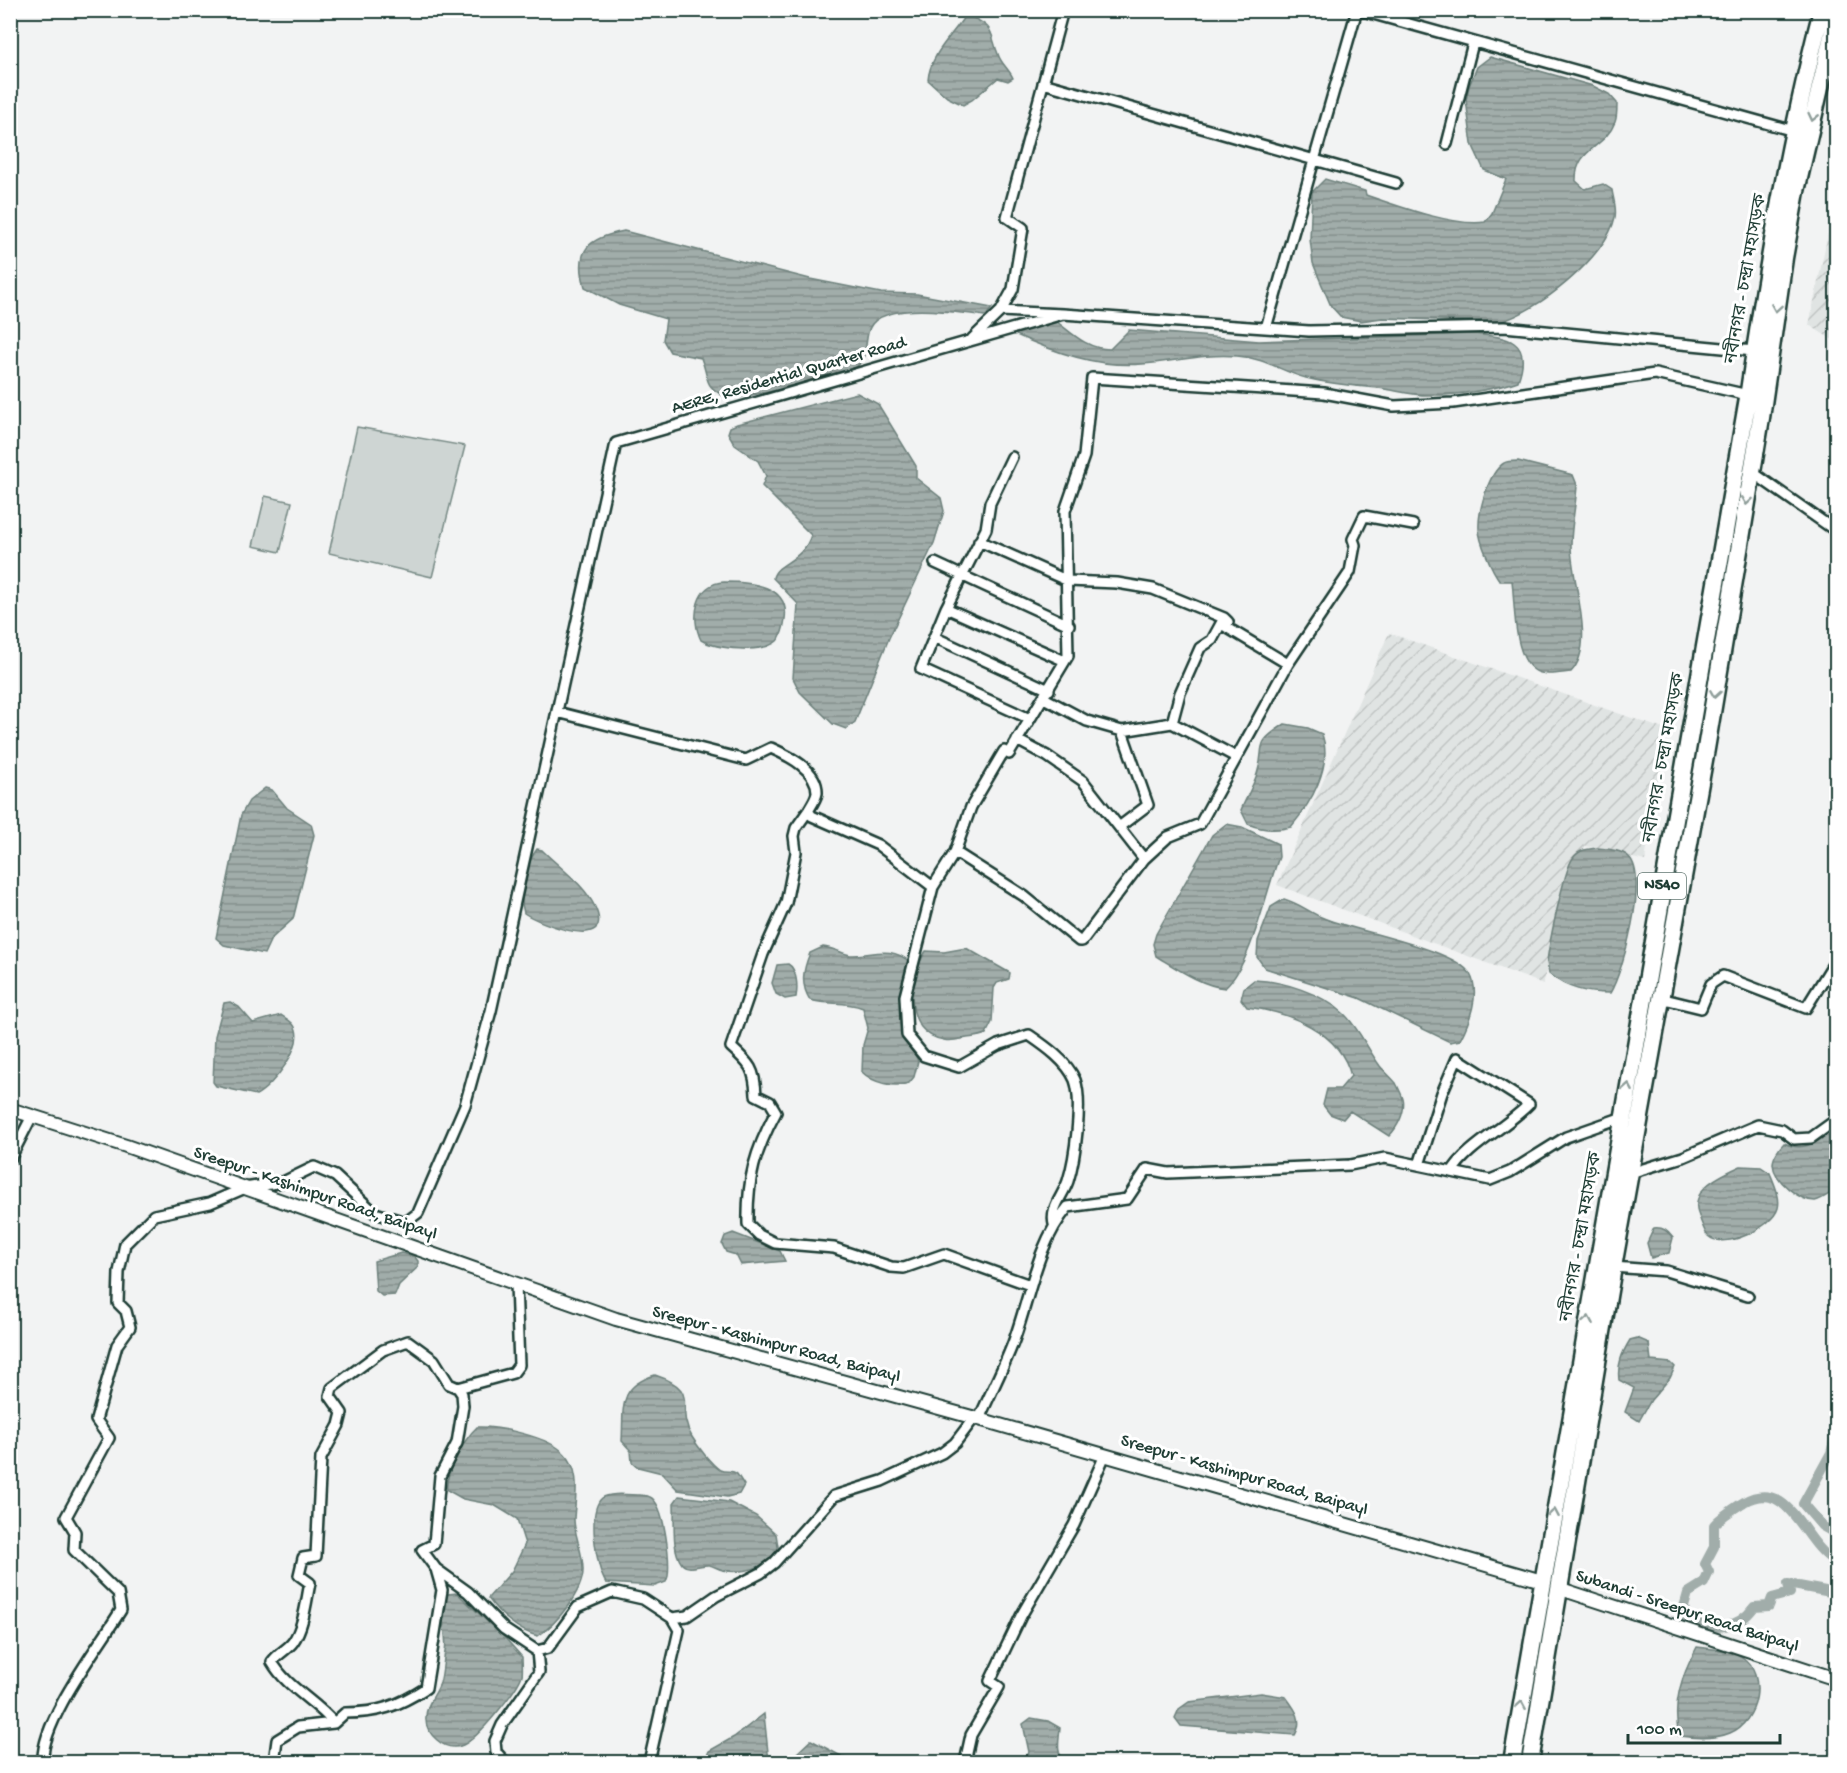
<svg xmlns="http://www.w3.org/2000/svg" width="1847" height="1773" viewBox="0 0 1847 1773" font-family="'Gochi Hand','Noto Sans Bengali',sans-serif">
  <defs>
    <pattern id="industrial-furrows" width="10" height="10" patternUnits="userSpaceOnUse" patternTransform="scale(1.5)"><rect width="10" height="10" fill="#e0e4e3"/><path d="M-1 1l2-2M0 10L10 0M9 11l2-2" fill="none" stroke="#c0c4c3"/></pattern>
    <pattern id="water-rules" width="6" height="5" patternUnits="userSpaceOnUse" patternTransform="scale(1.5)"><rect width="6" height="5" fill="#a1adaa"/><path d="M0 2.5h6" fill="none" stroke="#838e8b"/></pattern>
  </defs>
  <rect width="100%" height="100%" fill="#f2f3f3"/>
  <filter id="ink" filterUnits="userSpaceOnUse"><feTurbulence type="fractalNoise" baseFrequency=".0167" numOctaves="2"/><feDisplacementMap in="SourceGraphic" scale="12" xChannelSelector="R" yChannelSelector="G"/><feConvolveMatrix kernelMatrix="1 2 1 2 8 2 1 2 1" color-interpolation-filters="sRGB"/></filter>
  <g filter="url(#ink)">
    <path fill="url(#industrial-furrows)" d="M1836,195v147l-27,-17z
      M1389,633l277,97 -21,131 -60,-15 -42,138 -266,-99z"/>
    <path fill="#ced5d3" stroke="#768984" stroke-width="1.5" d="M357,427l108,19 -33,131 -103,-24z
      M265,496l27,6 -12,50 -27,-6z"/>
    <path fill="url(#water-rules)" stroke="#6d807b" stroke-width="1.5" d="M969,16c27,12 20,15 29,38 3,10 11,15 15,24l-5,3 -10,-3 -26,22 -9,5 -16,-8 -19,-17c2,-25 23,-43 36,-63z
      M1490,57l103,29 16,8 8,9c0,6 0,14 -2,19 -10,27 -40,26 -39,59l9,8 18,-5 9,6c1,8 5,18 3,27 -8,40 -79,96 -116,105l-117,-4 -21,3 -20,-4 -10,-11 -12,-28 -6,-15 -3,-24 2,-47 13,-13 40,12 1,4c29,10 89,32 119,27l7,-9 14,-34 -22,-9 -12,-26 -2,-15 -4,-29 3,-14 8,-19z
      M624,231l186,48 71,14 36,1 75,14 -6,8c-25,-3 -112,-18 -118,17 -3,12 -1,29 -15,36 -27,14 -94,25 -125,30 -27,-16 -17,-16 -27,-41l-31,-6 -7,-12 3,-21 -47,-14 -34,-18c-11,-38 4,-49 39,-56z
      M1056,321c17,13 31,28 54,28l19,-19 130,11 215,-7c34,3 59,6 44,47 -25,9 -64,15 -90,14 -17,0 -33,-5 -50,-7 -24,-2 -48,-4 -72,-10 -26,-7 -40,-20 -69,-22 -32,-3 -64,6 -95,8 -44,4 -88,-12 -128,-30z
      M857,393l21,11 38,62v12l25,20 3,13 -10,32 -45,95 -34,84 -9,7 -13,-5 -33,-32 -7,-14 5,-74 -25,-26c2,-15 30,-16 38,-43l-49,-49 4,-10 -8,-15 -23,-16 -7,-12 2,-6 7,-3z
      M1518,461l55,14 4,10c-1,20 -6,40 -6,60 0,36 26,100 0,127 -11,1 -28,5 -37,-2 -21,-14 -19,-66 -22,-89h-12c-8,-10 -21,-40 -21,-52 -1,-17 9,-56 25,-66 3,-2 10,-2 14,-2z
      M724,582c26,0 66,3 61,37 -1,7 -3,17 -8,22 -14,13 -61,8 -76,-1 -11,-22 -5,-57 23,-58z
      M1285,724l23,4 14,6c11,32 -11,69 -31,93 -15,4 -29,3 -43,-3l-7,-14c5,-12 12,-24 16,-36 10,-30 -6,-28 28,-50z
      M265,788l7,2 15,18 24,16 3,11 -21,84 -22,20 -7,15 -40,-9 -8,-7 25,-123 8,-14z
      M1226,824l16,3 36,17 1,13c-14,37 -27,106 -54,131 -23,-2 -49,-20 -69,-32l-3,-12 3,-10 56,-99z
      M1598,848c10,1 24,2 31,9 20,20 -6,115 -19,136 -23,0 -43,-4 -61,-19l-2,-12c2,-18 17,-92 26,-104 7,-9 15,-9 25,-10z
      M537,849l5,1c18,18 42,34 53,57 21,46 -55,17 -71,6 -6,-18 2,-49 13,-64z
      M1284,899c14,4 24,12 37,18 30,14 134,31 149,57 11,19 -1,49 -10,66l-10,2 -91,-44 -94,-30 -8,-11 1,-16 13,-34z
      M823,947c10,1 21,7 27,8 24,0 40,-10 60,7 -5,22 -15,53 -7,75 3,9 12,15 15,24l-4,16 -5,6c-15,5 -36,0 -47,-11l1,-27 5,-17 -5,-20c-20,-8 -32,-2 -53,-8 -10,-16 -7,-30 0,-47z
      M966,948l44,25 -1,6 -12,4 -3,5 -2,34 -6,12c-7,3 -12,3 -19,4 -7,1 -15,4 -23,2 -42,-7 -36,-62 -18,-89l18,1z
      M788,964c9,5 10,23 8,33l-11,2 -9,-5 -4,-11 5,-18z
      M1254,980c29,1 67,13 89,33 15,13 25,37 37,53 5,6 11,11 16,17 2,4 6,12 7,16 3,13 -6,29 -14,37l-39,-25 -7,8 -13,-5 -7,-9 4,-16h13l11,-13c-11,-45 -62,-64 -104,-69l-6,-8 3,-11z
      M230,1002l9,5 14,16 28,-8c4,3 9,5 12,9 15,19 -21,63 -37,71l-40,-9 -3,-4 2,-46 9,-33z
      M1836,1126v64c-6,3 -14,10 -21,11 -15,0 -41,-20 -42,-37 0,-7 6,-16 11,-21 20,10 38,-2 52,-17z
      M1741,1166l20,1 9,6c4,10 11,25 8,35 -5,19 -54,43 -70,28 -3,-3 -6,-12 -8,-17 -14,-29 19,-43 41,-53z
      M1654,1228c9,-1 14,3 19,10l-4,15 -18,5 -4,-15z
      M733,1233l47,18 5,10 -44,4 -5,-10 -10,-3 -4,-8 3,-8z
      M401,1253l13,3 4,5v6l-19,18 -4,10 -13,1 -6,-5 -2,-30z
      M1637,1338l12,5 2,18 20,2 4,4 -5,11 -19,22 -12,21 -14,-9 9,-24 -15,-8c-2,-15 3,-27 11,-40z
      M655,1375c48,16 18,30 37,62 6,10 19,27 28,33 6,3 12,-1 17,4l7,11 -5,9 -12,3 -49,-7 -16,-17 -24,-6 -6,-5 -1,-11 -9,-10c2,-33 -5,-54 33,-66z
      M477,1427c22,-1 72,10 87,26 18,17 11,45 10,66 0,16 9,33 9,50 1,22 -27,55 -45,67 -19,-4 -39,-22 -50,-38l24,-27 13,-27 -8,-25 -23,-14 -31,-6 -16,-9c-3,-16 18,-52 30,-63z
      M640,1495c3,1 7,0 10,2 15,7 20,64 18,79l-2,6 -11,4 -49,-3c-10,-15 -19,-72 -4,-85 8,-6 28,-3 38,-3z
      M679,1496l50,6 27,14 20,18 3,19c-15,14 -35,22 -56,17 -5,-1 -9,-4 -14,-5 -8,-1 -20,6 -27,-1 -11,-14 -7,-45 -8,-61z
      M457,1593l49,46 16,18c0,5 1,13 0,18 -5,16 -45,64 -59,70 -9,4 -18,2 -26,-5 -7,-6 -12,-13 -11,-23 0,-13 10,-22 14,-34 3,-10 3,-21 5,-31 4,-19 -10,-41 3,-58z
      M1697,1647c14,2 33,2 45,10 26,18 16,65 -12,76 -14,6 -36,5 -51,3 -7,-33 2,-59 18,-89z
      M1261,1693l25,4c9,12 18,23 9,38l-114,-9 -6,-8 4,-9 10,-7z
      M764,1714l5,48h-84v-2l19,2 5,-11 25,-14z
      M1031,1718l17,3 12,7c-1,13 -5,26 6,34h-41l4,-10 -6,-28z
      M811,1740l41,22h-60l2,-6z"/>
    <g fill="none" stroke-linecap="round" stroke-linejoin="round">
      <path stroke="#a1adaa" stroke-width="10" d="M1836,1433l-5,20 -28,51 19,22 14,8
        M1836,1562c-33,-17 -46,-86 -92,-60 -11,7 -21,13 -30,23v22l-9,17 4,8 -5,11 -16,10 -4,14 3,13c24,11 51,10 67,-13l15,-1 3,-8 18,-5 -2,-9 48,9"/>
      <g stroke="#1f3d34" stroke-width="14">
        <path id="minor" d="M1359,10l435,121
          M1043,83l353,100
          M1447,144l26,-101
          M1063,314l246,17 195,-4 250,24
          M1266,328l91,-318
          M972,339l29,-28 12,-22 10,-61 -16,-11 56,-207
          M1012,457l-22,46 -4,26 -40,79 -25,61 109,50
          M1752,472l84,59
          M979,541l89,40 49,2 36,6 71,29 4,4 -2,5 62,37
          M935,563l134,62
          M946,608l119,53
          M934,637l115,53
          M1044,698l43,23 35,10 50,-8 64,34
          M557,712l189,48 25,-12c18,8 47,22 46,45 -1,6 -6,13 -9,18l4,5 66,29 55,42
          M1172,723l8,-30 20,-45 12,-8 12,-22
          M1017,740l30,16 36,25 61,78
          M808,811l-12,17 -2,8 2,16 -10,51 -23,51 -32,93c19,17 24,22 25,48l14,7 6,10c-21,39 -29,67 -28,112l11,11 16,8 59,5 57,19 13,1 40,-14 86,31
          M1119,827l29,-22 -26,-74
          M955,852l69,44 55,45h3l62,-82 24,-22 32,-13 88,-160 62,-92 5,-27 -2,-6 11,-23 49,9
          M1660,998l41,10 10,-24 12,-8 83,32 26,-42 4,3
          M10,1159l22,-43
          M1419,1165l23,-72 15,-35 72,46c-21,22 -64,44 -77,68
          M1630,1173l53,-16 75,-32 24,5 12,9 17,-1 25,-18
          M1054,1224c-4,-16 9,-28 14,-43 7,-22 15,-79 7,-101 -8,-19 -30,-34 -46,-45l-31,10 -39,22 -35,-11 -17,-21 -2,-39 28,-109 22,-35 16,-45 33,-56 5,3 59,-98 -3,-145 19,-55 8,-78 232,15 70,13 59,-3 202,-29 93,21
          M1613,1267l53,4 82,25
          M979,1419c11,-25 24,-50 34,-76 17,-45 23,-98 55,-136l59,-8 20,-30 21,4 182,-8 35,-7 105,22 20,-8 56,-35 57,-20
          M436,1569l32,23 36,37 33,22 11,-3 30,-41 34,-15 31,7 29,19 7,12 -30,132
          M672,1618l15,-2 29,-20 45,-23 13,-10 60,-67 48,-15 60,-28 13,-10 19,-25
          M334,1723c-18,-22 -47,-35 -62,-61 6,-9 15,-12 21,-20 11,-16 13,-40 17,-59l-11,-8 4,-17 13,-2 5,-98 18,-33 3,-12 -12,-17 2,-8 51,-38 25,-9 26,19 15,24 9,4
          M43,1762c-3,-40 56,-116 78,-152l-3,-17 -44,-43 1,-18 -9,-15 43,-79 -13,-18 21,-75 13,-18 -4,-16 -8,-8 1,-31 6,-28 29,-29 56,-12 35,-15 38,-6 31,-15 21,9 40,37 31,9 12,-9 47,-108 26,-94 125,-568 447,-129 -62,-3
          M274,1762l3,-22 21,-13 36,-4 11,-10c34,0 53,-7 81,-25l16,-98 -6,-21 -14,-19 12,-6 6,-68 17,-33 6,-37 -1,-12 -4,-6 55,-15 6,-8 -3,-81
          M505,1762l-9,-10 -1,-11 7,-16 37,-53 -2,-21
          M965,1762l6,-27 28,-48 -9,-6 31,-65 53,-91 31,-70"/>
      </g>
      <g stroke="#1f3d34" stroke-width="16">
        <path id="tertiary" d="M10,1109l116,37 490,173 363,100 563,162
          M1561,1589l275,90"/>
      </g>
      <g stroke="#1f3d34" stroke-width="21">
        <path id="trunk" d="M1512,1762l236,-1364c19,-130 41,-260 74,-388
          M1530,1762l83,-495 93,-518 55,-331 23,-160 12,-67 40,-172"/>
      </g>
      <use href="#minor" stroke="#fff" stroke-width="9"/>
      <use href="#tertiary" stroke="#fff" stroke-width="12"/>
      <use href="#trunk" stroke="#fff" stroke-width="16"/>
    </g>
    <defs><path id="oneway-chevron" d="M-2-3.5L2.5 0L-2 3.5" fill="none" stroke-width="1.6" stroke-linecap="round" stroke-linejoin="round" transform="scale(1.5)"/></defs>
    <g stroke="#8f9e9a">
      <use href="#oneway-chevron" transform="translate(1813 117) rotate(103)"/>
      <use href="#oneway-chevron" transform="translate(1776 308) rotate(99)"/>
      <use href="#oneway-chevron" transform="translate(1747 501) rotate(99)"/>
      <use href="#oneway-chevron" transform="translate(1715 694) rotate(99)"/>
      <use href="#oneway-chevron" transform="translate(1628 1087) rotate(-80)"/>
      <use href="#oneway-chevron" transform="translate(1588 1320) rotate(-80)"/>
      <use href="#oneway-chevron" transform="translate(1554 1513) rotate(-80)"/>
      <use href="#oneway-chevron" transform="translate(1521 1705) rotate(-80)"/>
    </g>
  </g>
  <g text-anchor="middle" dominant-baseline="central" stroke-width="6" stroke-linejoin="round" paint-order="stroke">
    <rect fill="#fff" stroke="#627771" stroke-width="1.5" x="1638" y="873" width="48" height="26" rx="4.5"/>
    <g font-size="16" font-weight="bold" fill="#1f3d34">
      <text x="1662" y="886">N540</text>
    </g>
    <g font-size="18" fill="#1f3d34" stroke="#fff">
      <text transform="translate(1747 279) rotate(-80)">নবীনগর - চন্দ্রা মহাসড়ক</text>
      <text transform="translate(789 376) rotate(-16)">AERE, Residential Quarter Road</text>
      <text transform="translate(1665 758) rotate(-80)">নবীনগর - চন্দ্রা মহাসড়ক</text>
      <text transform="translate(315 1194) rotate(19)">Sreepur - Kashimpur Road, Baipayl</text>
      <text transform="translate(1582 1237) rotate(-80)">নবীনগর - চন্দ্রা মহাসড়ক</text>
      <text transform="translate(776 1345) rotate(15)">Sreepur - Kashimpur Road, Baipayl</text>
      <text transform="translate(1244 1476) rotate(16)">Sreepur - Kashimpur Road, Baipayl</text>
      <text transform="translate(1687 1612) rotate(18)">Subandi - Sreepur Road Baipayl</text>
    </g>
  </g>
  <rect width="1847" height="1773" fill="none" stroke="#fff" stroke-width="36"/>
  <rect x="18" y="18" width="1811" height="1737" fill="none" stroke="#1f3d34" stroke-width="2" filter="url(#ink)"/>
  <path d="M1628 1734v9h152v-9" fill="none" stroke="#1f3d34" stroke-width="3"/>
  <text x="1637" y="1734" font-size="18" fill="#1f3d34" stroke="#ffffff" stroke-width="4.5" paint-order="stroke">100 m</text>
</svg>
